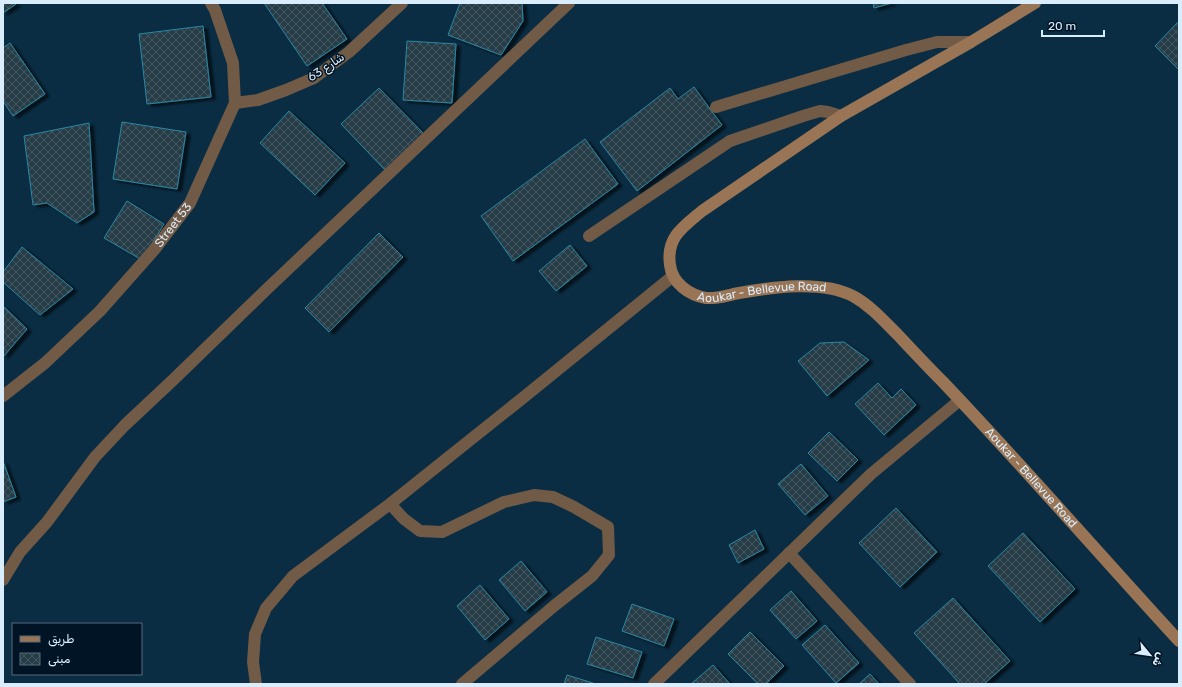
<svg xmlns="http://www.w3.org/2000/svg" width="1182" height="687" viewBox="0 0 1182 687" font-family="Rubik,'Noto Sans Arabic',sans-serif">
  <defs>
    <pattern id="building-cross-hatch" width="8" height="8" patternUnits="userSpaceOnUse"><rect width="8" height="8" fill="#253d46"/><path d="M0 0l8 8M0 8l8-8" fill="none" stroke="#445962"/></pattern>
    <filter id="shadow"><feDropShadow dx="4.5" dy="2.5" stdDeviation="1" flood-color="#0009"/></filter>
  </defs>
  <rect width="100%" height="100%" fill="#0a2d43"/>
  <path fill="url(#building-cross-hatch)" stroke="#2988a4" filter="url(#shadow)" d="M3,3h12l1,1 -13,9z
    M264,3h58l25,36 -40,27z
    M460,3h62l1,18 -22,34 -53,-20z
    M873,3h19l-18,5z
    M1179,21v49l-24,-24z
    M203,26l8,71 -64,7 -8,-70z
    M407,41l49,3 -4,59 -49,-3z
    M10,43l35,51 -32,22 -10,-15v-53z
    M694,87l28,38 -85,66 -37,-49 70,-54 8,11z
    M379,88l45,46 -38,37 -45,-47z
    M289,111l56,52 -30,32 -55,-52z
    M122,122l64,10 -9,57 -64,-10z
    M89,123l5,89 -17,11 -30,-20 -14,2 -9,-69z
    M585,139l33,45 -105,77 -32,-45z
    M127,201l37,23 -22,36 -38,-22z
    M379,233l24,24 -74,75 -24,-24z
    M570,245l17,21 -31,25 -17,-20z
    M22,247l51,42 -33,26 -37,-33v-10z
    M3,306l24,23 -24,28z
    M844,342l25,18 -42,36 -29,-35 22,-18z
    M878,383l14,15 9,-9 15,16 -32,30 -29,-31z
    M829,432l29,28 -21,21 -29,-28z
    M3,461l13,36 -13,5z
    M801,464l27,32 -23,19 -27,-31z
    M896,508l41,44 -37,35 -41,-44z
    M755,530l9,19 -26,14 -9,-18z
    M1023,533l52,56 -35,33 -52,-56z
    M521,561l26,31 -22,19 -26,-31z
    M480,585l29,34 -24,21 -28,-34z
    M791,591l26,30 -21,18 -26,-29z
    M953,598l57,63 -26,23h-24l-46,-51z
    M632,604l42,15 -10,27 -42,-15z
    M825,625l34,38 -23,20 -34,-38z
    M750,632l34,34 -18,18h-8l-30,-30z
    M596,637l46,15 -9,26 -46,-14z
    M713,665l17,19h-39z
    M870,674l9,10h-20z
    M567,675l29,9h-32z"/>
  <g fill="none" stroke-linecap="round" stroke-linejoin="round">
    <path stroke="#715a46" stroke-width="12" d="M716,107l190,-57 31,-8h34
      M589,236l141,-95 73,-25 17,-5 8,1 13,4
      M789,553l121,131
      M256,684l-3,-22 2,-28 11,-26 27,-32 97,-72
      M462,684l92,-78 38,-30 17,-21 -1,-28 -34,-20 -21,-10 -19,-2 -30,7 -62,30 -22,-1 -16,-12 -14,-15 134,-107 149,-121
      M654,684l217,-210 89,-74"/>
    <g stroke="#715a46" stroke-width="12">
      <path d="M235,103l23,-3 28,-10 28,-12 35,-26 53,-49"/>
      <path id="s1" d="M3,396l42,-33 55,-52 54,-61 36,-47 45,-100 -2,-40 -18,-53 -4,-7"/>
      <path d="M3,580l17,-28 27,-30 48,-65 30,-32 48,-45 95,-92 301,-285"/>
    </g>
    <path stroke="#997555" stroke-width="12" id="s2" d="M1035,3l-64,39 -130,74 -139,95c-19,16 -36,26 -32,54 2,18 19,30 36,33 11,1 22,-3 33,-5 34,-6 83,-13 114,3 18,10 31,25 45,39 15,16 29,31 44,46 81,85 158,174 237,260"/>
  </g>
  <g text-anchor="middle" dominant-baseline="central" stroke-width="3" stroke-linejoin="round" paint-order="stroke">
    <g font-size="12" fill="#daedfc" stroke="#001425">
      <text transform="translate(326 67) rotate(-34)">شارع 63</text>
      <text stroke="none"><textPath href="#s1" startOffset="242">Street 53</textPath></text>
      <text stroke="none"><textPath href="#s2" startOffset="568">Aoukar - Bellevue Road</textPath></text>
      <text stroke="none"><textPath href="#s2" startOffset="916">Aoukar - Bellevue Road</textPath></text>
    </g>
  </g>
  <rect width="1182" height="687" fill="none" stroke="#daedfc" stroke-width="8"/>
  <rect x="12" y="623" width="130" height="52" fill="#001425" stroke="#576b7b"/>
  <rect x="20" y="636" width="20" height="6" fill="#997555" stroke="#576b7b"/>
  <text x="48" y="643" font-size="12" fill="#daedfc">طريق</text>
  <rect x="20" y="653" width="20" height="12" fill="url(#building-cross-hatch)" stroke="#576b7b"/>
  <text x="48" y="663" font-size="12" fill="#daedfc">مبنى</text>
  <g transform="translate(1150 655) rotate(119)" stroke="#001425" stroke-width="3" paint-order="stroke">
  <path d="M0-3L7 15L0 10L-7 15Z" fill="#daedfc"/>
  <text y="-6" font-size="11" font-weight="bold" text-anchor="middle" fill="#daedfc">ش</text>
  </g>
  <path d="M1042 30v6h62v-6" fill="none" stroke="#daedfc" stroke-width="2"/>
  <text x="1048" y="30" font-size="12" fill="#daedfc" stroke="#001425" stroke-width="3" paint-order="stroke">20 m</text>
</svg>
